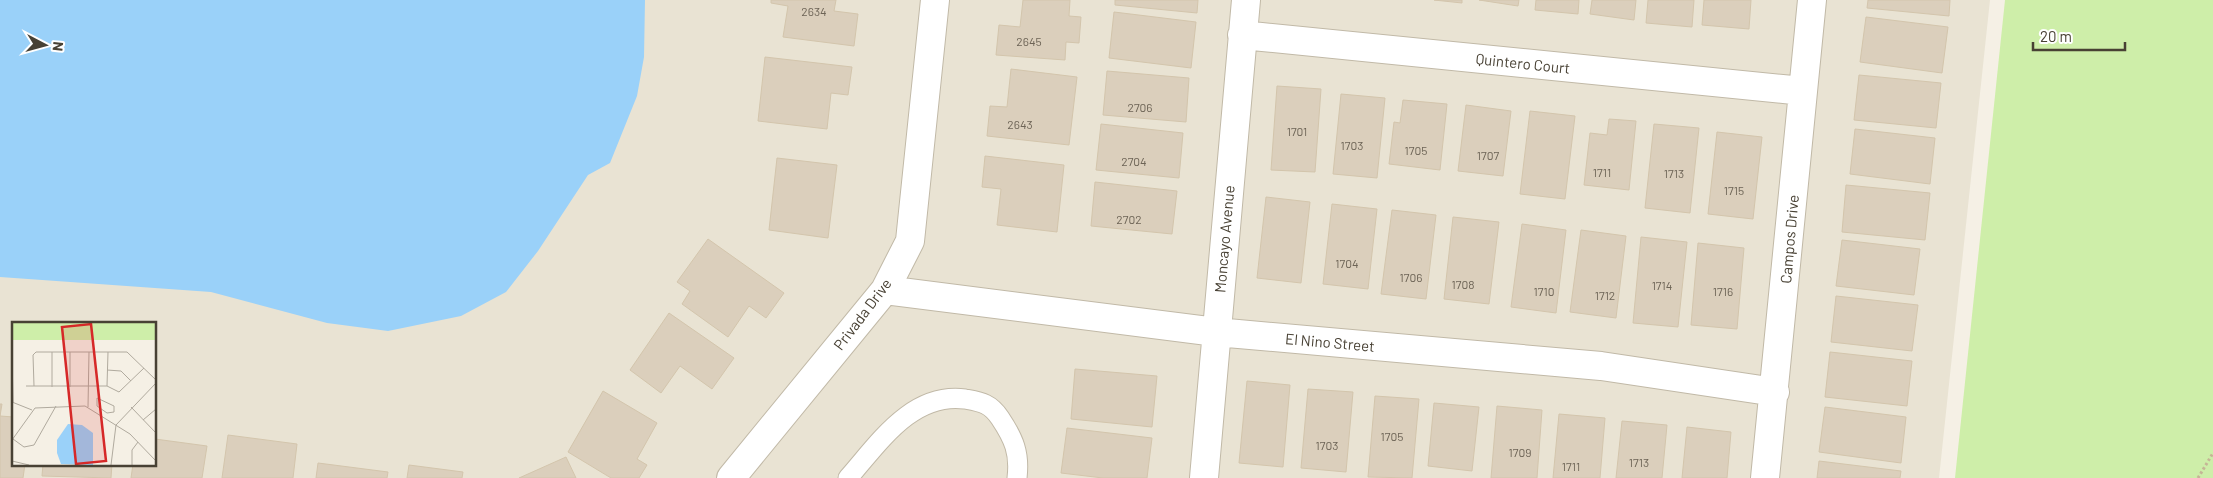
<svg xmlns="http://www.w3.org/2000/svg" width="2213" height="478" viewBox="0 0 2213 478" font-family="Barlow,sans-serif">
  <rect width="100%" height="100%" fill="#f5f0e5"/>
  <path fill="#e9e3d3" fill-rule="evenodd" d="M0,0h1990l-51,478h-1939zM14,323h141v141h-141z"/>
  <path fill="#ceeea9" d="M2005,0h208v478h-258z"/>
  <path fill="#9ad1f9" d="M0,0h645l-1,57 -7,39 -27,67 -22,12 -50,76 -32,41 -45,24 -73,15 -61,-8 -116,-31 -211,-15z"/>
  <path fill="#dbcfbc" stroke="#d3c5ac" d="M771,0h65l-2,11 24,3 -4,32 -71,-9 5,-31 -17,-3z
    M1023,0h47l-1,16 12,1 -2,26 -13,-1 -1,18 -69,-5 3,-30 21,2z
    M1115,0h83l-1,13 -82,-8z
    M1434,0h28v3z
    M1479,0h40l-1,6z
    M1536,0h43l-1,14 -43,-4z
    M1592,0h44l-2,20 -44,-6z
    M1648,0h46l-2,27 -46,-4z
    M1704,0h47l-2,29 -47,-4z
    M1868,0h82l-1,16 -82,-8z
    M1114,12l82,10 -5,46 -82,-10z
    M1866,17l82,10 -6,46 -82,-11z
    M765,57l87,10 -4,28 -17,-2 -4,36 -69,-8z
    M1011,69l66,8 -8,68 -82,-9 3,-30 17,1z
    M1107,71l82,7 -3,44 -83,-7z
    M1859,75l82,8 -5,45 -82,-8z
    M1277,86l44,3 -6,83 -44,-2z
    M1341,94l44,4 -8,80 -44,-4z
    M1403,100l44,4 -7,66 -51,-6 5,-42 6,1z
    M1466,105l45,6 -8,65 -45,-5z
    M1530,111l45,5 -10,83 -45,-5z
    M1609,119l27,2 -7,69 -45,-5 6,-52 17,2z
    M1101,124l82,9 -4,45 -83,-8z
    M1654,124l45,4 -9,85 -45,-5z
    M1855,129l80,9 -5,46 -80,-10z
    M1717,132l45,5 -9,82 -45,-5z
    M985,156l79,9 -7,67 -60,-7 4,-36 -19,-2z
    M777,158l60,7 -9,73 -59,-8z
    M1095,182l82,9 -5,43 -81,-8z
    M1846,185l84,8 -5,47 -83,-8z
    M1266,197l44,5 -9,81 -44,-5z
    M1332,204l45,5 -9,80 -45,-5z
    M1392,210l44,5 -10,84 -45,-5z
    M1453,217l46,5 -10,82 -45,-5z
    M1522,224l44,6 -10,83 -45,-6z
    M1581,230l45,6 -10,82 -46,-6z
    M1641,237l46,5 -9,85 -45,-4z
    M708,239l76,54 -18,25 -17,-12 -21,31 -46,-33 8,-13 -13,-9z
    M1842,240l78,9 -6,46 -78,-9z
    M1698,243l46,5 -7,81 -46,-4z
    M1836,296l82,9 -6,46 -81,-9z
    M669,313l65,45 -22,31 -32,-23 -19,27 -31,-23z
    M1830,352l82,9 -5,45 -82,-9z
    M1075,369l82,7 -5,51 -81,-8z
    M1247,381l43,4 -7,82 -44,-4z
    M1308,389l45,3 -7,80 -45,-4z
    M603,391l54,32 -20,36 10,6 -8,13h-28l-43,-26z
    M1375,396l44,3 -7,79 -44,-1z
    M1434,403l45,4 -7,64 -44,-5z
    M0,404h2l-2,12 14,1v47h11l-2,14h-23z
    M1497,406l45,4 -5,68h-46z
    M1825,407l81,10 -5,46 -82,-11z
    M1559,414l46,4 -5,60h-47z
    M1622,421l45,4 -5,53h-46z
    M1687,427l44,5 -4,46h-45z
    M1067,428l85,10 -5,40h-44l-42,-5z
    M228,435l69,9 -4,34h-71z
    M155,439l52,7 -5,32h-71l2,-14h22z
    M566,457l10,21h-57z
    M1819,461l82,10 -1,7h-83z
    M318,463l70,9 -1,6h-71z
    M43,464h69l-1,14 -69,-2z
    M409,465l54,7 -1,6h-55z"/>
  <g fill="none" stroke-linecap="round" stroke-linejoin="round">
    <g stroke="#c1b9a7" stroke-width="21">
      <path id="service" d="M848,478c31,-35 64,-86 117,-79 16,3 25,4 35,19 14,21 20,35 17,60"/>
    </g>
    <g stroke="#c1b9a7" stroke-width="30">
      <path id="minor" d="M1242,35l561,56
        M885,290l331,42 385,34 174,26
        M731,478l154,-188 25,-49 25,-241
        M1204,478l42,-478
        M1765,478l47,-478"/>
    </g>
    <path stroke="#c5b596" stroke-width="3" stroke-dasharray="2.5 2.5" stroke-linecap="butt" d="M2198,478l15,-25"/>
    <use href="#service" stroke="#fff" stroke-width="19"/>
    <use href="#minor" stroke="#fff" stroke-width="28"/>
  </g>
  <g text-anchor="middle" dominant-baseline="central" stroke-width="4.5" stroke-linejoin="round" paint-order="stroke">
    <g font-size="12" fill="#6d6456">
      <text x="814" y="11">2634</text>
      <text x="1029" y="41">2645</text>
      <text x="1140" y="107">2706</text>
      <text x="1020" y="124">2643</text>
      <text x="1297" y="131">1701</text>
      <text x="1352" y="145">1703</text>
      <text x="1416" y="150">1705</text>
      <text x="1488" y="155">1707</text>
      <text x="1134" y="161">2704</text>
      <text x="1602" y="172">1711</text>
      <text x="1674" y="173">1713</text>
      <text x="1734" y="190">1715</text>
      <text x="1129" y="219">2702</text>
      <text x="1347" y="263">1704</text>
      <text x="1411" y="277">1706</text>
      <text x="1463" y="284">1708</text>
      <text x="1662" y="285">1714</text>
      <text x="1544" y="291">1710</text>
      <text x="1723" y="291">1716</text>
      <text x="1605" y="295">1712</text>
      <text x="1392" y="436">1705</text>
      <text x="1327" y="445">1703</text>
      <text x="1520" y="452">1709</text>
      <text x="1639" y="462">1713</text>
      <text x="1571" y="466">1711</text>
    </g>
    <g font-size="15" fill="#484134" stroke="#fff">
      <text transform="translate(1523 63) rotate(6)">Quintero Court</text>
      <text transform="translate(1224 239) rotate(-85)">Moncayo Avenue</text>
      <text transform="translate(1789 239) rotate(-85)">Campos Drive</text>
      <text transform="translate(862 314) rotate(-53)">Privada Drive</text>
      <text transform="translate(1330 342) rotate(5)">El Nino Street</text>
    </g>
  </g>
  <g transform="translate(12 322)">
    <rect width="144" height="144" fill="#f5f0e5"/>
    <path d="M0,0h144v18h-144z" fill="#ceeea9"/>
    <path d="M56,102l14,1 11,8v32l-32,-1 -4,-11v-13z" fill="#9ad1f9"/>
    <path fill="none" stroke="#b0aa9e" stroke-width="1" d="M40,30v35M58,30v35M0,32l1,48M95,48l14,1 10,10M14,64h81l12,6 25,-24M22,64l-1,-31 3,-3h91l29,28M95,64l1,-34M85,76l17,8v6l-7,1 -10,-7zM0,80l20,8M76,85l1,-55M119,85l25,26M131,98l13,-11M1,117l11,8 10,-2 22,-39M0,118l23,-32 50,-2 45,28 26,27M0,139l17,4M99,143l5,-40 40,-42M120,143v-15l6,-8"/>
    <path fill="#d62828" fill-opacity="0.15" stroke="#d62828" stroke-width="2.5" d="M79,2l15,137 -30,3 -14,-137z"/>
    <rect width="144" height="144" fill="none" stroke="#484134" stroke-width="2.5"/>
  </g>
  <g transform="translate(45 45) rotate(96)" stroke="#ffffff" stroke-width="4" paint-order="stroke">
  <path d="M0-4L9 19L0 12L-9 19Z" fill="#484134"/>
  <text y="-8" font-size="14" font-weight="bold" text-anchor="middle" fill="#484134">N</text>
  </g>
  <path d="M2033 42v8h92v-8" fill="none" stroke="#484134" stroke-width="2.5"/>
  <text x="2040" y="42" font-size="15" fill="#484134" stroke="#ffffff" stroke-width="4" paint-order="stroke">20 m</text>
</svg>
